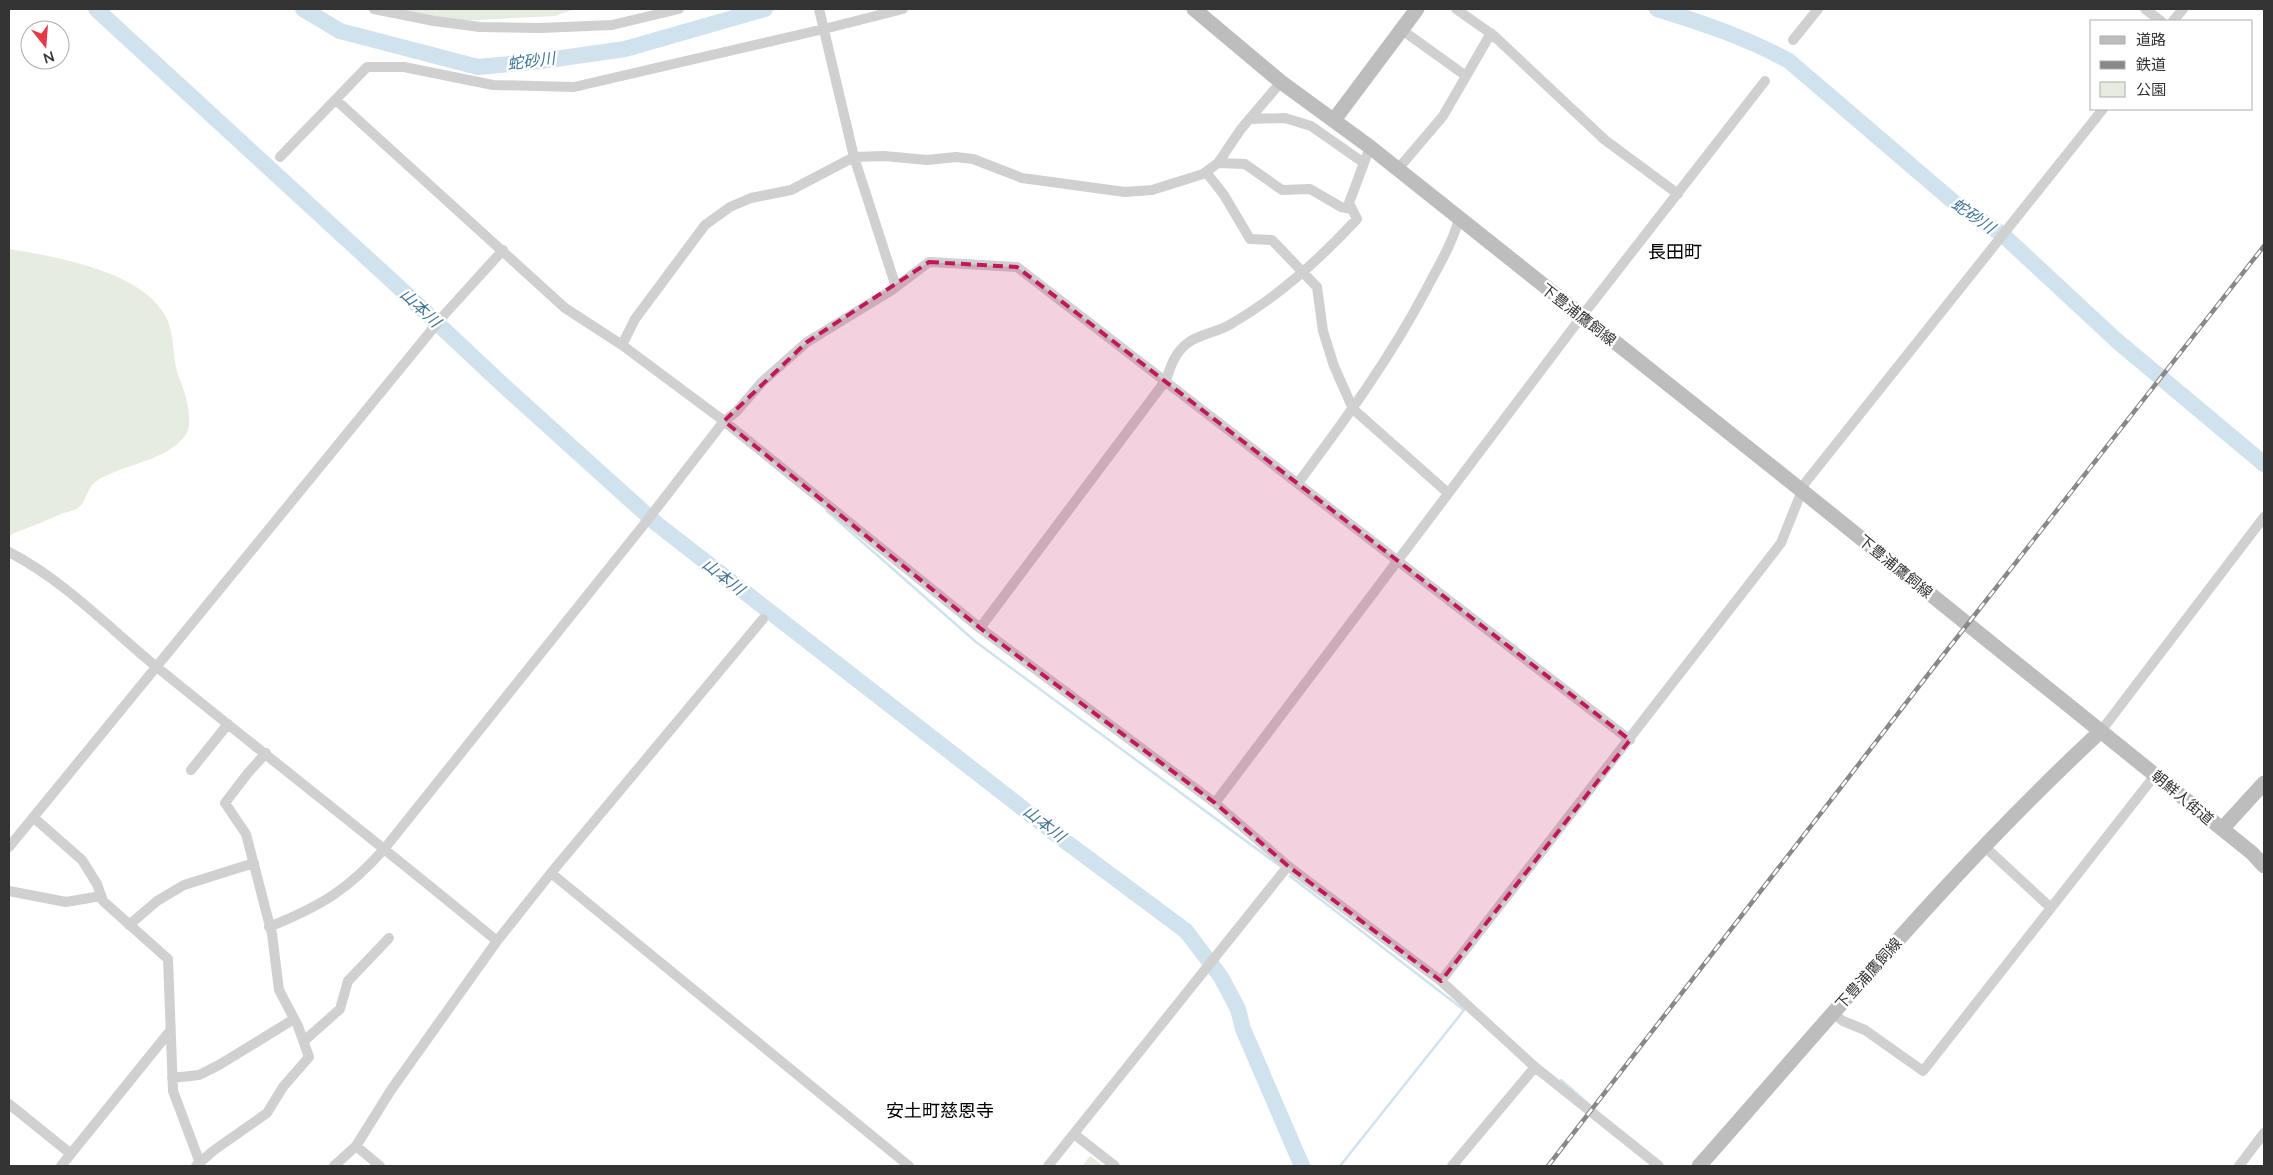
<svg xmlns="http://www.w3.org/2000/svg" width="2273" height="1175" viewBox="0 0 2273 1175" font-family="Lato,'Noto Sans JP',sans-serif">
  <rect width="100%" height="100%" fill="#fff"/>
  <path fill="#e6ecdf" d="M388,9h187l-20,7 -122,6z
    M9,249c47,8 135,22 158,70 8,18 5,40 12,59 6,13 16,45 6,58 -20,26 -64,28 -90,46 -8,6 -9,20 -16,25 -5,4 -13,5 -18,7 -16,7 -33,14 -49,20l-3,4z
    M1090,1156l14,10h-22z"/>
  <g fill="none" stroke-linecap="round" stroke-linejoin="round">
    <path stroke="#cfe2ee" stroke-width="2.5" d="M827,511l149,131 304,224
      M1290,876l174,134 -124,156
      M1561,1080l31,27"/>
    <path stroke="#cfe2ee" stroke-width="16" d="M96,9l307,282 100,94 154,139 404,314 125,93 35,46 17,32 5,20 59,137
      M303,9l37,22 138,36 63,-6 84,-12 140,-40
      M1657,9c46,14 90,29 132,52l167,143 46,30 114,106 148,124"/>
    <path stroke="#d0d0d0" stroke-width="10" d="M374,9l60,12 46,6 60,1 72,-3 67,-16
      M819,9l35,148 42,130
      M1456,9l37,26 112,105 73,54
      M2145,9l16,12
      M2173,21l10,-12
      M1402,30l64,46
      M1793,40l25,-31
      M336,100l229,208 57,37 102,76 256,207 235,175 73,63 153,115 94,86 124,99
      M1249,119l36,-1 26,8 53,37
      M280,157l87,-90h37l89,18 81,2 250,-58 79,-20
      M1218,163l27,1 37,26 28,-1 31,18 11,2
      M1398,169l45,-53 48,-83
      M1206,172l18,23 26,44 22,1 45,47 6,44 11,35 19,43 95,84
      M622,345l13,-26 70,-94 25,-18 21,-9 40,-8 63,-33 30,-1 43,4 29,-3 17,2 49,19 103,14 27,-2 51,-16 15,-11 23,-34 40,-47
      M1298,483c47,-63 93,-126 129,-195 12,-23 25,-44 32,-69
      M9,552c56,29 100,76 149,116 112,91 227,180 339,273
      M980,628l186,-248c5,-15 9,-28 23,-38 12,-8 29,-10 42,-18 47,-27 89,-65 126,-105l-8,-16 21,-56
      M2101,731l163,-214
      M191,770l37,-46
      M1215,803l367,-487 183,-235
      M33,817l49,43 15,24 6,17 65,58 5,132 27,72
      M9,847l435,-532 59,-65
      M1985,847l66,61
      M551,873l358,293
      M9,891l57,11 35,-6
      M129,925l28,-24 27,-16 70,-22
      M269,927c52,-21 79,-37 116,-79l257,-321 82,-106 12,-9 26,-30 45,-40 85,-52 37,-28 88,5 613,473
      M1441,981l340,-438 24,-60 298,-374
      M1832,1013l11,8 22,9 58,41 233,-297
      M304,1041l36,-32 8,-28 41,-43
      M172,1078l27,-3 20,-10 75,-46
      M9,1104l62,50
      M1074,1134l41,32
      M356,1146l24,20
      M61,1166l109,-135
      M196,1166l17,-15 54,-38 16,-26 26,-30 -11,-31 -19,-36 -7,-56 -26,-100 -21,-31 23,-30 18,-20
      M334,1166l22,-20 35,-56 106,-149 54,-68 212,-254
      M1048,1166l240,-300
      M1452,1166l83,-99
      M2239,1166l25,-33"/>
    <path stroke="#bdbdbd" stroke-width="15" d="M1194,9l87,73 89,65 431,343 451,363 12,13
      M1334,120l83,-111
      M2222,829l42,-46
      M1699,1166c131,-148 257,-301 402,-435"/>
    <g stroke="#888" stroke-width="4.5">
      <path id="rail" d="M1548,1166l389,-503 327,-417"/>
    </g>
    <use href="#rail" stroke="#fff" stroke-width="2.5" stroke-dasharray="8" stroke-linecap="butt"/>
  </g>
  <path fill="#c2185b" fill-opacity="0.2" stroke="#c2185b" stroke-width="4" stroke-dasharray="10 6" stroke-linejoin="round" d="M929,262l88,5 613,473 -189,241 -153,-115 -73,-63 -235,-175 -256,-207 83,-79z"/>
  <g text-anchor="middle" dominant-baseline="central" stroke-width="5" stroke-linejoin="round" paint-order="stroke">
    <g font-size="15" fill="#333" stroke="#fff">
      <text transform="translate(1579 314) rotate(38)">下豊浦鷹飼線</text>
      <text transform="translate(1896 566) rotate(39)">下豊浦鷹飼線</text>
      <text transform="translate(2183 797) rotate(40)">朝鮮人街道</text>
      <text transform="translate(1868 973) rotate(-48)">下豊浦鷹飼線</text>
    </g>
    <g font-size="16" font-style="italic" fill="#3f7597" stroke="#fff">
      <text transform="translate(531 60) rotate(-7)">蛇砂川</text>
      <text transform="translate(1974 215) rotate(35)">蛇砂川</text>
      <text transform="translate(421 307) rotate(43)">山本川</text>
      <text transform="translate(724 576) rotate(38)">山本川</text>
      <text transform="translate(1045 823) rotate(38)">山本川</text>
    </g>
    <g font-size="18" fill="#000" stroke="#fff">
      <text x="1675" y="251">長田町</text>
      <text x="940" y="1110">安土町慈恩寺</text>
    </g>
  </g>
  <rect width="2273" height="1175" fill="none" stroke="#333333" stroke-width="20"/>
  <rect x="2090" y="20" width="162" height="90" fill="#ffffff" stroke="#adadad"/>
  <rect x="2100" y="36" width="25" height="8" fill="#bdbdbd" stroke="#adadad"/>
  <text x="2136" y="45" font-size="15" fill="#333333">道路</text>
  <rect x="2100" y="61" width="25" height="8" fill="#888888" stroke="#adadad"/>
  <text x="2136" y="70" font-size="15" fill="#333333">鉄道</text>
  <rect x="2100" y="82" width="25" height="15" fill="#e6ecdf" stroke="#adadad"/>
  <text x="2136" y="95" font-size="15" fill="#333333">公園</text>
  <g transform="translate(45 45) rotate(163)"><circle r="24" fill="#ffffff" stroke="#adadad"/>
  <path d="M0-4L9 19L0 12L-9 19Z" fill="#e63946"/>
  <text y="-8" font-size="14" font-weight="bold" text-anchor="middle" fill="#333333">N</text>
  </g>
</svg>
